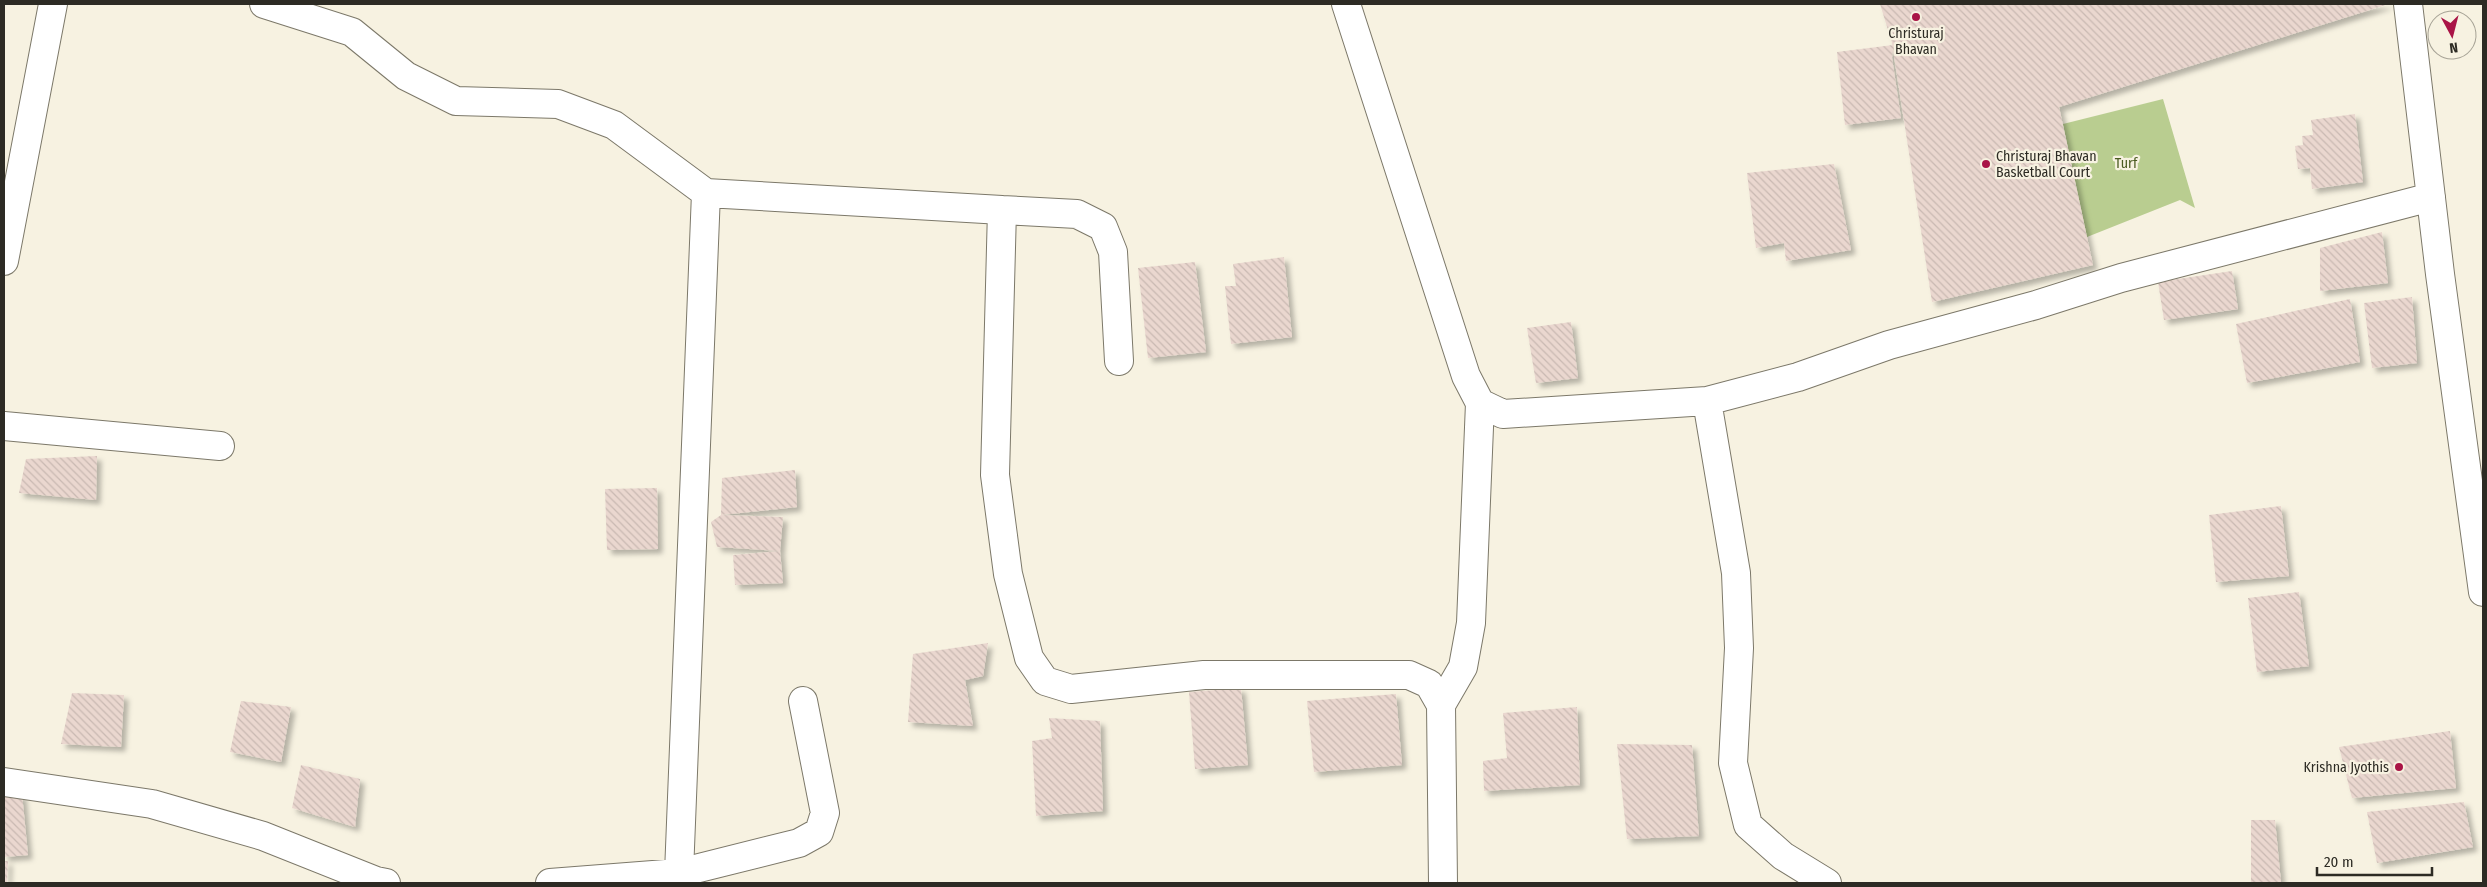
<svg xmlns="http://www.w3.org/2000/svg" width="2487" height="887" viewBox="0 0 2487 887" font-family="'Fira Sans Condensed',sans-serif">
  <defs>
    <pattern id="building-back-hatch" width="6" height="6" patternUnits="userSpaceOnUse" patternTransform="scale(1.25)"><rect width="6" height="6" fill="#ead7cf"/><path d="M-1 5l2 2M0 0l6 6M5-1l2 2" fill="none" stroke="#c9b9b2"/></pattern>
    <filter id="shadow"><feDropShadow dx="4.5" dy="4.5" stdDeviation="2.5" flood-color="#0004"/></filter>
  </defs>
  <rect width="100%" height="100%" fill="#f7f2e1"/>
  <path fill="#b9cd90" d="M2163,99l32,109 -15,-8 -93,37 -24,-113z"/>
  <path fill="url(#building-back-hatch)" filter="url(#shadow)" d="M1880,4h509l-330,103 34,158 -161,37 -40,-259z
    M1893,45l-1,13 9,60 -56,7 -8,-73z
    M2355,114l8,68 -51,7 -2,-21 -12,1 -3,-23 8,-1 -1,-9 11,-1 -2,-15z
    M1834,164l17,86 -65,11 -2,-18 -28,5 -9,-75z
    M2382,232l6,51 -68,8v-43z
    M1284,257l8,80 -61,7 -6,-58h11l-3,-22z
    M1195,262l11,90 -58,6 -10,-90z
    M2232,271l6,38 -74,11 -6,-38z
    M2412,297l5,66 -45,5 -8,-65z
    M2350,299l10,63 -113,21 -11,-59z
    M1571,322l7,56 -42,5 -9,-55z
    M97,456l-1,44 -77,-7 7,-34z
    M795,470l2,37 -76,8 1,-37z
    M657,488l1,61 -51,1 -2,-61z
    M2281,506l8,70 -73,6 -7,-67z
    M721,515l62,2 -3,34 -63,-4 -6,-25z
    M780,551l3,32 -48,2 -2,-30z
    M2299,592l10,74 -52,6 -9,-74z
    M988,643l-5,33 -18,4 8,46 -65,-4 5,-68z
    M1241,688l7,77 -53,4 -6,-77z
    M72,693l52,2 -3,52 -60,-3z
    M1396,694l6,71 -88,7 -7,-71z
    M241,701l50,6 -10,55 -51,-10z
    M1577,707l3,78 -96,6 -1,-30 24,-3 -4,-45z
    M1049,718l51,3 3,90 -67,5 -4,-75 20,-3z
    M2450,731l6,57 -104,10 -13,-51z
    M1617,744l75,1 7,91 -72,3z
    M301,765l59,14 -5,48 -63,-19z
    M22,794l6,61 -24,2v-61z
    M2464,802l9,45 -96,16 -10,-51z
    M2251,820h24l6,63h-30z
    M4,861h4l-1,22h-3z"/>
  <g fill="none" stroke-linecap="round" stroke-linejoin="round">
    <g stroke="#7c7869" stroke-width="30">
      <path id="minor" d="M264,4l88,28 54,44 50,25 102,3 56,21 92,68 296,17 -7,265 13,99 21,84 16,23 26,8 133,-14h205l20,9 12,21 2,178
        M1346,4l120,372 14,27 23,11 204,-13
        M2408,4l32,270 43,318
        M1002,210l75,4 26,13 10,25 6,109
        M4,261l49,-257
        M4,426l216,20
        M1441,705l22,-38 8,-44 9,-220
        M4,782l148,22 111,32 113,45 10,2
        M550,883l129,-10 120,-30 20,-11 6,-19 -22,-112
        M681,883l-2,-10 27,-680
        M1827,883l-44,-27 -35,-31 -15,-62 6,-115 -3,-75 -29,-172 91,-24 91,-32 147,-40 85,-27 310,-81"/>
    </g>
    <use href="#minor" stroke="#fff" stroke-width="28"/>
  </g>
  <g fill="#a91446" stroke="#f7f2e1" stroke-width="2">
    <circle cx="1916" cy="17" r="5"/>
    <circle cx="1986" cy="164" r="5"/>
    <circle cx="2399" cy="767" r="5"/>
  </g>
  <g text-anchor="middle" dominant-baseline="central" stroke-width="4.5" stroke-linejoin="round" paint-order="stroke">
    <g font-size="14" fill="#2d2b24" stroke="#f7f2e1">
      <text x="1916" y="33">Christuraj<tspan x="1916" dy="16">Bhavan</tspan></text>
      <text x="1996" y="156" text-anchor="start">Christuraj Bhavan<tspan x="1996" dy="16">Basketball Court</tspan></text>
      <text x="2389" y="767" text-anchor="end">Krishna Jyothis</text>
    </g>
    <g font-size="14" fill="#4a5b20" stroke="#f7f2e1">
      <text x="2126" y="163">Turf</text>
    </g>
  </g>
  <rect width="2487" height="887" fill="none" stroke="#2d2b24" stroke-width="10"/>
  <g transform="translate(2452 35) rotate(173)"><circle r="24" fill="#f7f2e1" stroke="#a6a295"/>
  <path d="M0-4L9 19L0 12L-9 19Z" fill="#a91446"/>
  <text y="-8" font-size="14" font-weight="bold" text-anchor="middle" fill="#2d2b24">N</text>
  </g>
  <path d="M2317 867v8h115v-8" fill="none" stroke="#2d2b24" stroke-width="2.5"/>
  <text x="2324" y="867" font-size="15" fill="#2d2b24" stroke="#f7f2e1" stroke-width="4" paint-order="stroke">20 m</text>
</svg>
